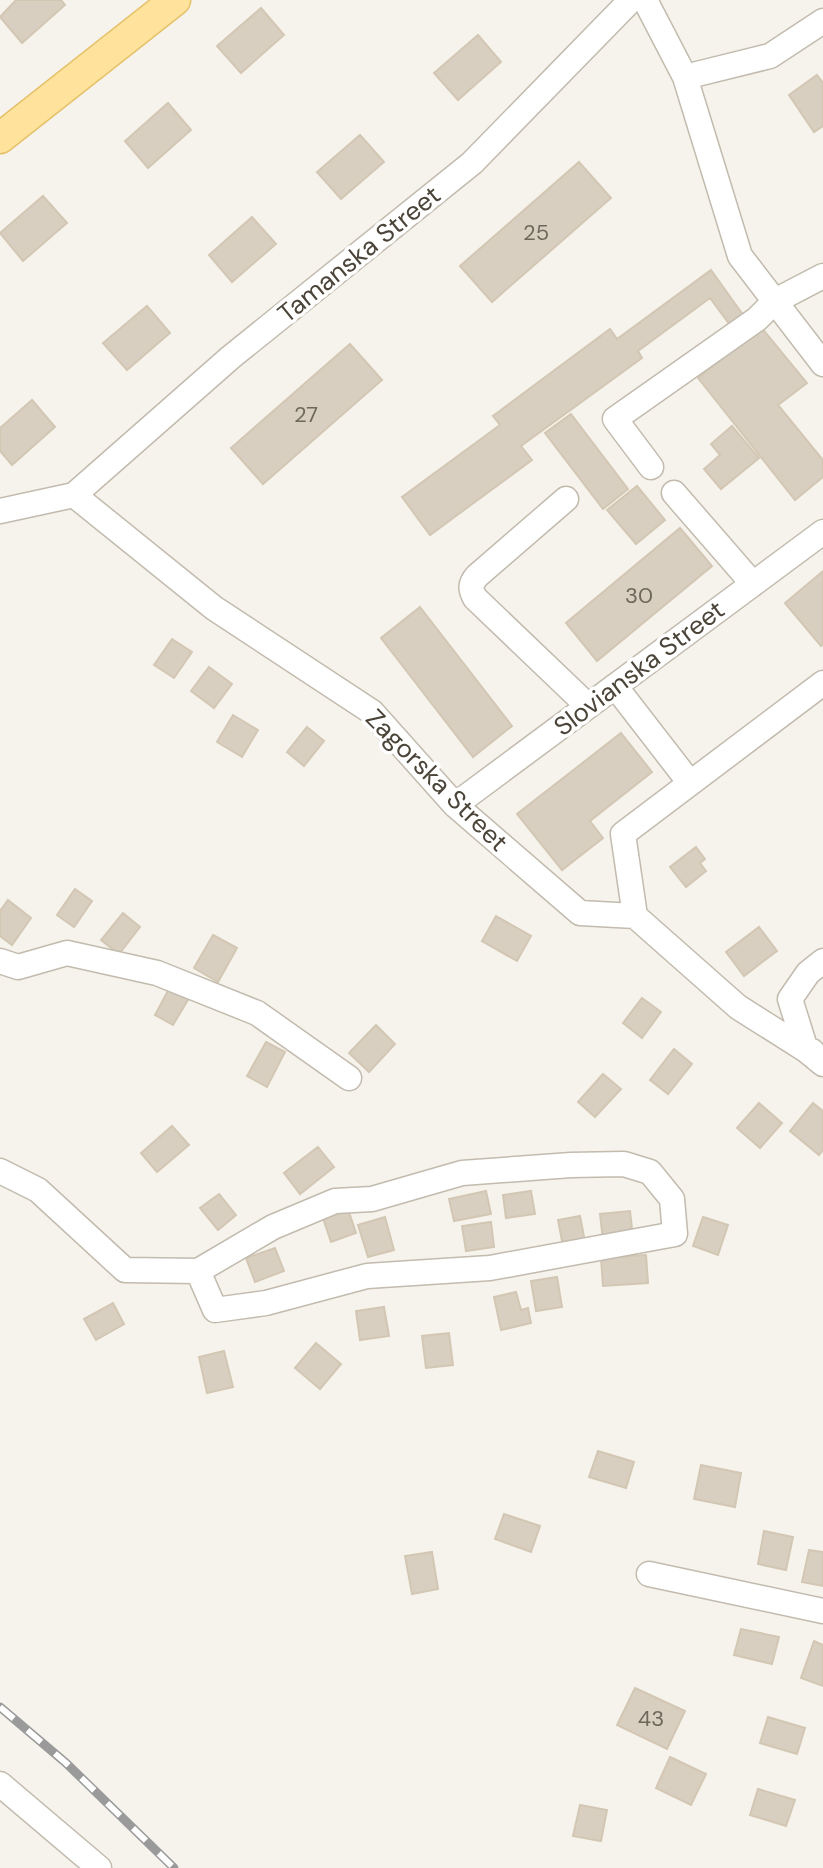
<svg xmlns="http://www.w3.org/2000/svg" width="823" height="1868" viewBox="0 0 823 1868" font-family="'DM Sans',sans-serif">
  <rect width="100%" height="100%" fill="#f6f3ec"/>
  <path fill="#d8cfc1" stroke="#d3c7b4" stroke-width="2" d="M16,0h45l4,5 -43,38 -22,-26z
    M261,8l23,27 -43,38 -24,-27z
    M478,35l23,27 -43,38 -24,-27z
    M817,75l6,8v43l-9,6 -25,-37z
    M168,103l23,27 -43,38 -23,-27z
    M360,135l24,27 -43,37 -24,-27z
    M579,162l32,36 -119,104 -32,-36z
    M43,196l24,27 -44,38 -23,-28z
    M252,217l24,27 -44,38 -23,-27z
    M711,270l35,49 -13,10 -23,-31 -72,53 4,7 -121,88 11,14 -102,75 -28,-38 98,-72 -7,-9 117,-87 7,10z
    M147,306l23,27 -43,37 -24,-27z
    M761,327l46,56 -29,22 45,55v17l-28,23 -97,-122z
    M350,344l32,36 -119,104 -32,-36z
    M32,400l23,27 -43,38 -12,-14v-23z
    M571,414l57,75 -25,20 -58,-76z
    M732,426l27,32 -38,31 -17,-20 16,-14 -9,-11z
    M637,486l28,34 -29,24 -29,-34z
    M680,528l32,38 -115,95 -31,-38z
    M823,571v73l-2,2 -36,-43z
    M420,607l92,119 -39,31 -92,-119z
    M172,639l20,13 -18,26 -20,-13z
    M209,667l23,17 -18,24 -23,-17z
    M233,715l25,15 -16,27 -25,-15z
    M307,727l17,14 -20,25 -17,-14z
    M621,733l31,39 -62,49 13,17 -41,32 -45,-56z
    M696,847l9,12 -5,4 6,8 -20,16 -16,-20z
    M75,889l17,12 -18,26 -17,-12z
    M8,900l23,18 -19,27 -12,-9v-25z
    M123,913l17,14 -21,27 -18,-14z
    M496,916l35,20 -14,25 -35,-20z
    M759,927l18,24 -33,25 -18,-24z
    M213,935l24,13 -19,34 -24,-14z
    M170,987l19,11 -16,27 -18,-10z
    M642,998l19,14 -19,26 -19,-15z
    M376,1025l19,19 -26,28 -20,-19z
    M266,1042l19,10 -18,35 -20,-11z
    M674,1049l18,15 -24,30 -18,-14z
    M603,1074l18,15 -26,28 -17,-15z
    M759,1103l23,20 -22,25 -23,-20z
    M813,1103l10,8v39l-4,5 -29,-24z
    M172,1126l17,19 -32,27 -16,-19z
    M318,1147l16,20 -34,27 -16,-21z
    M486,1191l5,23 -37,7 -5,-22z
    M531,1191l4,23 -29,4 -3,-23z
    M219,1194l17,21 -18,15 -18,-22z
    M348,1209l8,24 -25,9 -8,-24z
    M630,1211l3,26 -30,3 -3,-26z
    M580,1216l5,26 -22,4 -5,-26z
    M385,1217l9,33 -26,7 -10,-32z
    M703,1217l25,8 -10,30 -25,-9z
    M491,1222l3,25 -28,4 -4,-25z
    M275,1248l9,23 -29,11 -9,-24z
    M646,1255l2,28 -45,3 -2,-28z
    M557,1277l5,30 -26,4 -5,-30z
    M516,1292l5,18 7,-2 3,15 -30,7 -7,-33z
    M113,1303l11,21 -28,16 -12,-21z
    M384,1307l5,29 -29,4 -4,-29z
    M449,1333l4,32 -27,3 -4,-32z
    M316,1343l25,21 -21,25 -25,-21z
    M224,1351l9,36 -26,6 -8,-36z
    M598,1451l36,11 -8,26 -37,-11z
    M701,1465l40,8 -6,34 -41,-8z
    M504,1514l36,12 -9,26 -36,-13z
    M764,1531l29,6 -7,33 -28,-6z
    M809,1550l14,2v34l-21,-4z
    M432,1552l6,37 -26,5 -7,-38z
    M741,1629l38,8 -7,27 -38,-9z
    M814,1641l9,4v41l-22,-8z
    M635,1688l50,23 -18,38 -50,-24z
    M768,1717l37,11 -8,26 -37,-11z
    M670,1757l36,17 -15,31 -35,-17z
    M758,1789l37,11 -9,26 -36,-11z
    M580,1805l27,5 -6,31 -28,-5z"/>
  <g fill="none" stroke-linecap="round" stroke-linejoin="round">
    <g stroke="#c2bbae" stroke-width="27">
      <path id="minor" d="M645,0l40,77 55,179 83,108
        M685,77l85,-21 53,-35
        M651,467l-36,-48 142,-100 18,-18 48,-25
        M674,493l79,91
        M74,495l157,-138 241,-194 159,-163
        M566,499l-89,77c-7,8 -7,13 -2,22l113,108
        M0,511l74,-16 140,113 158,104 83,93 125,108 55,3 103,91 68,43 17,14
        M615,686l75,97
        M455,805l368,-273
        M635,916l-12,-82 200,-151
        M0,961l18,6 49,-14 90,20 100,40 92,65
        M812,1051l-6,-1 -16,-51 18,-26 15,-12
        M0,1171l38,19 87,80 73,1 75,-44 62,-26 37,-2 90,-26 109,-8 53,-1 26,8 22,27 3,35 -185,34 -123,8 -101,27 -51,7 -17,-39
        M649,1574l174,37
        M0,1784l99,84"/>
    </g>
    <g stroke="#e6c16a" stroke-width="33">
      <path id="major" d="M0,138l175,-138"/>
    </g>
    <use href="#minor" stroke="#fff" stroke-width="24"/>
    <use href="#major" stroke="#ffe39c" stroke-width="30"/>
    <g stroke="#9a9a9a" stroke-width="9">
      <path id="rail" d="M0,1707l66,56 108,105"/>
    </g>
    <use href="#rail" stroke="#fff" stroke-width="6" stroke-dasharray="18" stroke-linecap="butt"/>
  </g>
  <g text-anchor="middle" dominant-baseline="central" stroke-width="7" stroke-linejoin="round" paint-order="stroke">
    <g font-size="22" fill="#6e675b">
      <text x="536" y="232">25</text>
      <text x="306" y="414">27</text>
      <text x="639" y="595">30</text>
      <text x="651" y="1718">43</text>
    </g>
    <g font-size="26" fill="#4b4439" stroke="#fff">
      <text transform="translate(359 254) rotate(-39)">Tamanska Street</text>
      <text transform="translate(639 668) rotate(-37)">Slovianska Street</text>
      <text transform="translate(437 780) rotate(45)">Zagorska Street</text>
    </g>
  </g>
</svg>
